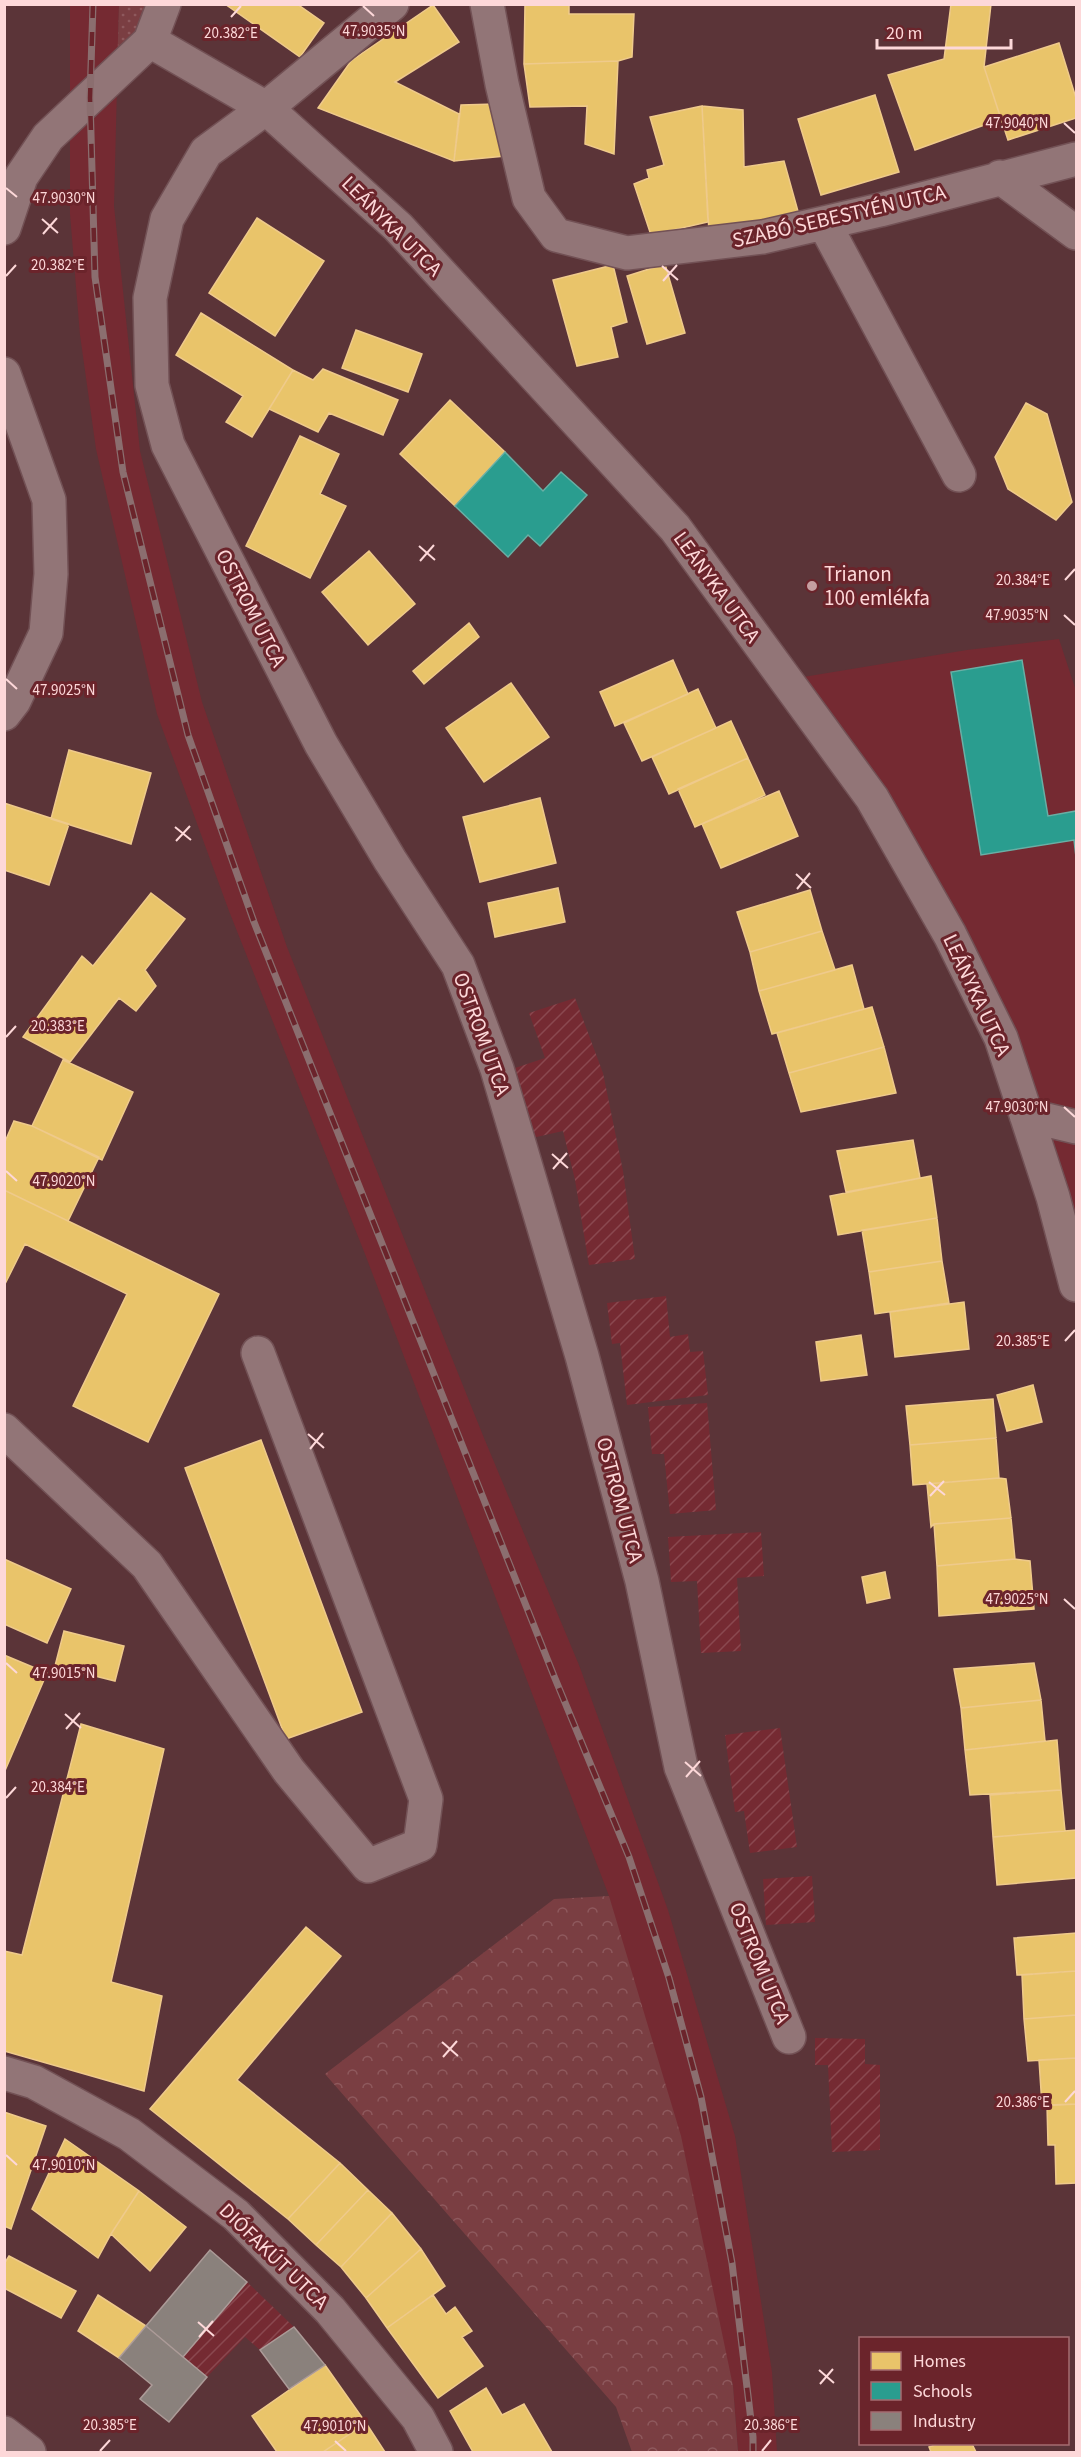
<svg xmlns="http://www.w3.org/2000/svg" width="1081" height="2457" viewBox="0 0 1081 2457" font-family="'Source Sans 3',sans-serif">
  <defs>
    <pattern id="industrial-furrows" width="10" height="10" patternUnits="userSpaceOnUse" patternTransform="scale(1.5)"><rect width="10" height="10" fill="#752a32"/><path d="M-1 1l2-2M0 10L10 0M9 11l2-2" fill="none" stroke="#8a484f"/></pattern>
    <pattern id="forest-crowns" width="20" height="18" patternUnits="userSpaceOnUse" patternTransform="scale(1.5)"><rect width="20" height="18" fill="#7a3e42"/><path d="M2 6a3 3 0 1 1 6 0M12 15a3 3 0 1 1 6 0" fill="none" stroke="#8e595d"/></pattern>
    <pattern id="park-dots" width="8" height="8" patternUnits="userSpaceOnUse" patternTransform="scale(1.5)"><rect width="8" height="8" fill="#7a3e42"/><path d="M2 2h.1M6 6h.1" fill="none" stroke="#8e595d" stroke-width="1.8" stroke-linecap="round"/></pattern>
  </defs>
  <rect width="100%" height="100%" fill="#5b3438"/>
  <path fill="#752a32" d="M70,5h49l-5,201 26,245 62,251 85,245 197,491 95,227 89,245 67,226 37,236 5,80h-39l-5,-66 -124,-490 -244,-642 -136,-343 -72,-197 -61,-265 -16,-114 -10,-121z
    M1059,639l17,52v594l-75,-247 -216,-358 182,-30z"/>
  <path fill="url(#industrial-furrows)" d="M575,998l28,75 20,98 12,88 -46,6 -14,-85 -12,-49 -31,7 -20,-69 33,-11 -16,-45z
    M666,1296l4,41 18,-3 2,18 13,-1 5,44 -81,10 -7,-62 -8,1 -5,-41z
    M707,1403l9,107 -46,4 -6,-60h-12l-4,-47z
    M761,1532l3,44 -27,2 4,73 -40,2 -4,-72 -26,1 -3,-45z
    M780,1728l17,119 -47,6 -6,-42 -9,1 -10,-77z
    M812,1876l3,46 -49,3 -3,-46z
    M815,2038l50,1v25l15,1v85l-48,2 -4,-87h-13z
    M247,2282l47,45 -34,23 -15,-13 -38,40 -24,-20z"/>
  <path fill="url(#forest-crowns)" d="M609,1896l72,240 52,250 5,66h-106l-16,-45 -291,-333 229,-175z"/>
  <path fill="url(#park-dots)" d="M119,5h45l-47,67z"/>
  <path fill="#e9c46a" stroke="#efca8b" stroke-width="1.5" d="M225,4h72l27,19 -24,34z
    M525,4h44v10h65l-2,43 -14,4 -94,3z
    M951,4h40l-7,63 17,52 -86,31 -27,-75 56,-16z
    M433,5l26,37 -64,40 64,32 -5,47 -136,-53 33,-47z
    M1059,43l17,55v20l-68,22 -24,-73z
    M618,61l-4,93 -29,-10 2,-38 -57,1 -6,-43z
    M875,95l24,77 -78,23 -23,-76z
    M495,104l10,52 -51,5 7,-56z
    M702,106l6,116 -57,13 -17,-51 15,-6 -2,-8 17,-5 -14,-48z
    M702,106l41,4 1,57 40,-6 15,54 -90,17z
    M257,218l67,43 -49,75 -66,-43z
    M665,264l20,69 -38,11 -20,-68z
    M613,265l14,57 -16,5 7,30 -41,9 -24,-86z
    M201,313l92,57 -41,67 -26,-15 17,-26 -67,-41z
    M356,330l66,24 -14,38 -66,-24z
    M323,369l75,31 -15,35 -54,-22 -11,19 -49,-23 24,-39 20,10z
    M450,400l55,52 -50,54 -55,-52z
    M1026,403l21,11 25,88 -16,18 -48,-31 -13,-32z
    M300,436l39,18 -19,40 26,12 -36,72 -64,-32z
    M369,551l46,53 -47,41 -46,-53z
    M469,623l10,14 -55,47 -11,-13z
    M673,660l15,34 -73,32 -15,-34z
    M511,683l38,54 -65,45 -38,-54z
    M698,689l18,39 -74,33 -18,-38z
    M731,721l17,37 -79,36 -17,-37z
    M69,750l82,23 -20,71 -80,-25z
    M748,758l17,37 -70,32 -17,-38z
    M779,791l19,45 -77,32 -19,-44z
    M540,798l16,65 -76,19 -17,-65z
    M4,803l65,21 -20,61 -45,-15z
    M558,888l7,34 -70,15 -7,-34z
    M810,890l12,41 -72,21 -13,-40z
    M151,893l34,26 -40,51 11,16 -20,25 -17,-13 -49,64 -47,-25 59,-81 11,10z
    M822,931l13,39 -76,21 -9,-39z
    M852,965l12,44 -92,25 -13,-43z
    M872,1007l12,40 -95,26 -12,-40z
    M884,1047l12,46 -95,19 -12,-39z
    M63,1060l70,32 -31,68 -70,-34z
    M14,1121l18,5 67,31 -31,64 -64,-31v-46z
    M913,1140l7,38 -74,14 -9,-41z
    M931,1176l6,42 -99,17 -8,-39z
    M4,1190l215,104 -71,148 -75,-36 54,-112 -102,-50 -21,42z
    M937,1218l5,43 -73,11 -7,-42z
    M942,1261l7,42 -74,11 -6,-42z
    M964,1302l5,47 -74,8 -5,-45z
    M861,1335l6,40 -46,6 -5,-39z
    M1033,1385l9,37 -35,9 -10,-36z
    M993,1399l3,39 -86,7 -4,-39z
    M996,1438l3,40 -86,7 -3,-40z
    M261,1440l101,272 -76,27 -101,-271z
    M999,1478l7,1 5,39 -77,6 -3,3 -4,-43z
    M1011,1518l4,41 -78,7 -3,-42z
    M4,1559l67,30 -24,54 -43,-19z
    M1015,1559l15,2 4,48 -95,7 -2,-50z
    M885,1572l5,26 -23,5 -5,-26z
    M64,1631l60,15 -9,35 -60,-15z
    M4,1655l43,18 -43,100z
    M1034,1663l7,37 -80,8 -7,-39z
    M1041,1700l4,41 -80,9 -4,-42z
    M81,1724l83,25 -53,233 51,14 -18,95 -140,-40v-100l18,4z
    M1057,1740l4,50 -91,5 -5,-45z
    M1061,1790l4,41 -72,6 -3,-42z
    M1076,1830v48l-79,7 -4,-48z
    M306,1927l35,29 -104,124 103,83 -52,56 -138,-110z
    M1076,1933v38l-59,4 -3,-37z
    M1076,1971v44l-52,4 -2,-44z
    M1076,2015v43l-48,3 -4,-42z
    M1076,2058v46l-34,2 -3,-46z
    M1076,2104v79l-20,1 -1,-39h-7l-1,-40z
    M4,2112l42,14 -35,103 -7,-3z
    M65,2139l74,52 -28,43 -13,24 -66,-49z
    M340,2163l28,27 -52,55 -28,-26z
    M368,2190l24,23 -51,54 -25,-22z
    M139,2191l47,36 -36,44 -39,-37z
    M392,2213l29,36 -55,49 -25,-31z
    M421,2249l24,37 -58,42 -21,-30z
    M9,2256l67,35 -15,27 -57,-30v-24z
    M98,2295l48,31 -27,32 -41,-27z
    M433,2295l13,19 9,-7 17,24 -10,6 21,29 -45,32 -51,-70z
    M325,2365l41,58 -43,29h-46l-25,-36z
    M486,2388l16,27 22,-11 28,48h-79l-23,-41z
    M366,2423l19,29h-62z
    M938,2444h34l4,8h-45l-2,-5z"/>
  <path fill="#2a9d8f" stroke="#69afa5" stroke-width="1.5" d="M505,452l38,39 18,-19 26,23 -47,51 -12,-11 -20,22 -53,-51z
    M1022,660l26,156 28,-5v46l-2,-17 -93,15 -30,-183z"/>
  <path fill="#8a817c" stroke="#ac9b98" stroke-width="1.5" d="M210,2250l37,32 -64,75 -37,-31z
    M146,2326l61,51 -38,45 -29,-23 12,-14 -33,-27z
    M294,2327l31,38 -36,24 -29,-39z"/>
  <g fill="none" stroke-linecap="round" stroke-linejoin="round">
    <g stroke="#725155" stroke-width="36">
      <path id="minor" d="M392,4l-126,104 -60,44 -39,67 -17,79 2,87 16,60 153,299 69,116 68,105 39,104 85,287 60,225 39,186 108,270
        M487,4l15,80 27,114 27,37 71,18 136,-16 117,-27 196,-51
        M150,41l116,67 132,119 277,301 197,270 78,137 51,103 52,159 23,88
        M1000,177l76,56
        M824,223l135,252
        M4,228l17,-51 27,-40 102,-96 14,-37
        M4,374l45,126 2,74 -5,59 -32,68 -10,13
        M1026,1115l50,12
        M4,1430l143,135 142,206 79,95 52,-21 6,-46 -168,-446
        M4,2073l30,9 95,52 107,81 94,95 88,108 18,34
        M4,2433l25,19"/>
    </g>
    <use href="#minor" stroke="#927577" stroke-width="33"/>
    <g stroke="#8b6e6f" stroke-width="7">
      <path id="rail" d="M93,4l-3,94 5,179 28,195 65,263 66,187 300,754 75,181 40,121 32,119 31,166 21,174v15"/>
    </g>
    <use href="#rail" stroke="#6b242b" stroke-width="4.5" stroke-dasharray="14" stroke-linecap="butt"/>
  </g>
  <path fill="none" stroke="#fdd8d9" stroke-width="2" d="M363,6l11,10M231,17l10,-11M1064,123l11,10M6,188l11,9M42,219l16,14M43,234l14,-16M662,266l16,14M6,276l10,-11M663,281l14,-16M419,546l16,14M420,561l14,-16M1065,580l10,-11M1064,615l11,10M6,679l11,10M175,827l16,13M176,841l14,-15M796,874l15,14M797,889l13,-16M6,1037l10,-11M1064,1107l11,10M552,1154l16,14M553,1169l14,-16M6,1171l11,10M1065,1341l10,-11M308,1434l16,14M310,1449l13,-16M929,1482l16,13M930,1496l14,-15M1064,1599l11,10M6,1663l11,10M65,1714l16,14M66,1729l14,-16M685,1762l16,14M686,1777l14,-16M6,1798l10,-11M442,2042l16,14M443,2057l14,-16M1065,2102l10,-11M6,2155l11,10M198,2322l16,14M199,2337l14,-16M819,2370l15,13M820,2384l13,-15M335,2441l11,10M100,2451l10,-11M762,2451l9,-11"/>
  <circle fill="#c49fa1" stroke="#6b242b" stroke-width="2" cx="812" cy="586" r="6"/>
  <g text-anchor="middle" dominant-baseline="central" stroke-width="6" stroke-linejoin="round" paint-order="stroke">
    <g font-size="21" fill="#fdd8d9" stroke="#6b242b">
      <text transform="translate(839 216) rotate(-13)">SZABÓ SEBESTYÉN UTCA</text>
      <text transform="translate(392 226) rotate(45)">LEÁNYKA UTCA</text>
      <text transform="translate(717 587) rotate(54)">LEÁNYKA UTCA</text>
      <text transform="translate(251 608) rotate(63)">OSTROM UTCA</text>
      <text transform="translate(977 995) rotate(65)">LEÁNYKA UTCA</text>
      <text transform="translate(482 1034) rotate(70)">OSTROM UTCA</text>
      <text transform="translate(620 1500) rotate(75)">OSTROM UTCA</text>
      <text transform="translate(760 1963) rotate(68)">OSTROM UTCA</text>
      <text transform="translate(274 2256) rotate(44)">DIÓFAKÚT UTCA</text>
    </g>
    <g font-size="21" fill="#fdd8d9" stroke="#6b242b" text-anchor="start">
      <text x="824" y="574">Trianon<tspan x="824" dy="24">100 emlékfa</tspan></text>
    </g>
  </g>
  <g font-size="15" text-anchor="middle" fill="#fdd8d9" stroke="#6b242b" stroke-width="6" stroke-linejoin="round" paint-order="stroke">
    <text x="374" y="36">47.9035°N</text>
    <text x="231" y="38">20.382°E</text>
    <text x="1017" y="128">47.9040°N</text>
    <text x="64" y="203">47.9030°N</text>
    <text x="58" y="270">20.382°E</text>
    <text x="1023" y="585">20.384°E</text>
    <text x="1017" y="620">47.9035°N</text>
    <text x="64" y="695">47.9025°N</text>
    <text x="58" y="1031">20.383°E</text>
    <text x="1017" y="1112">47.9030°N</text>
    <text x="64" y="1186">47.9020°N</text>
    <text x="1023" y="1346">20.385°E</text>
    <text x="1017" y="1604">47.9025°N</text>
    <text x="64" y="1678">47.9015°N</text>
    <text x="58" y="1792">20.384°E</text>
    <text x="1023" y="2107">20.386°E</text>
    <text x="64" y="2170">47.9010°N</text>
    <text x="110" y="2430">20.385°E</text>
    <text x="771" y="2430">20.386°E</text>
    <text x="335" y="2431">47.9010°N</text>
  </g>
  <rect width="1081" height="2457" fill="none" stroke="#fdd8d9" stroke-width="12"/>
  <rect x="859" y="2337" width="210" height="108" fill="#6b242b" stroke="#a56c71" stroke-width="1.5"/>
  <rect x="871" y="2352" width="30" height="18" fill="#e9c46a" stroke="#a56c71" stroke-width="1.5"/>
  <text x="913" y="2367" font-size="18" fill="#fdd8d9">Homes</text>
  <rect x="871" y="2382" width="30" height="18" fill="#2a9d8f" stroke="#a56c71" stroke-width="1.5"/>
  <text x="913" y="2397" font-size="18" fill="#fdd8d9">Schools</text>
  <rect x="871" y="2412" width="30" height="18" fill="#8a817c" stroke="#a56c71" stroke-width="1.5"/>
  <text x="913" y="2427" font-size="18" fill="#fdd8d9">Industry</text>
  <path d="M877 39v9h134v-9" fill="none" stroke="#fdd8d9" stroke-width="3"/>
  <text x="886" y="39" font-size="18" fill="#fdd8d9" stroke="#6b242b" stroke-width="4.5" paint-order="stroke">20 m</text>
</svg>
